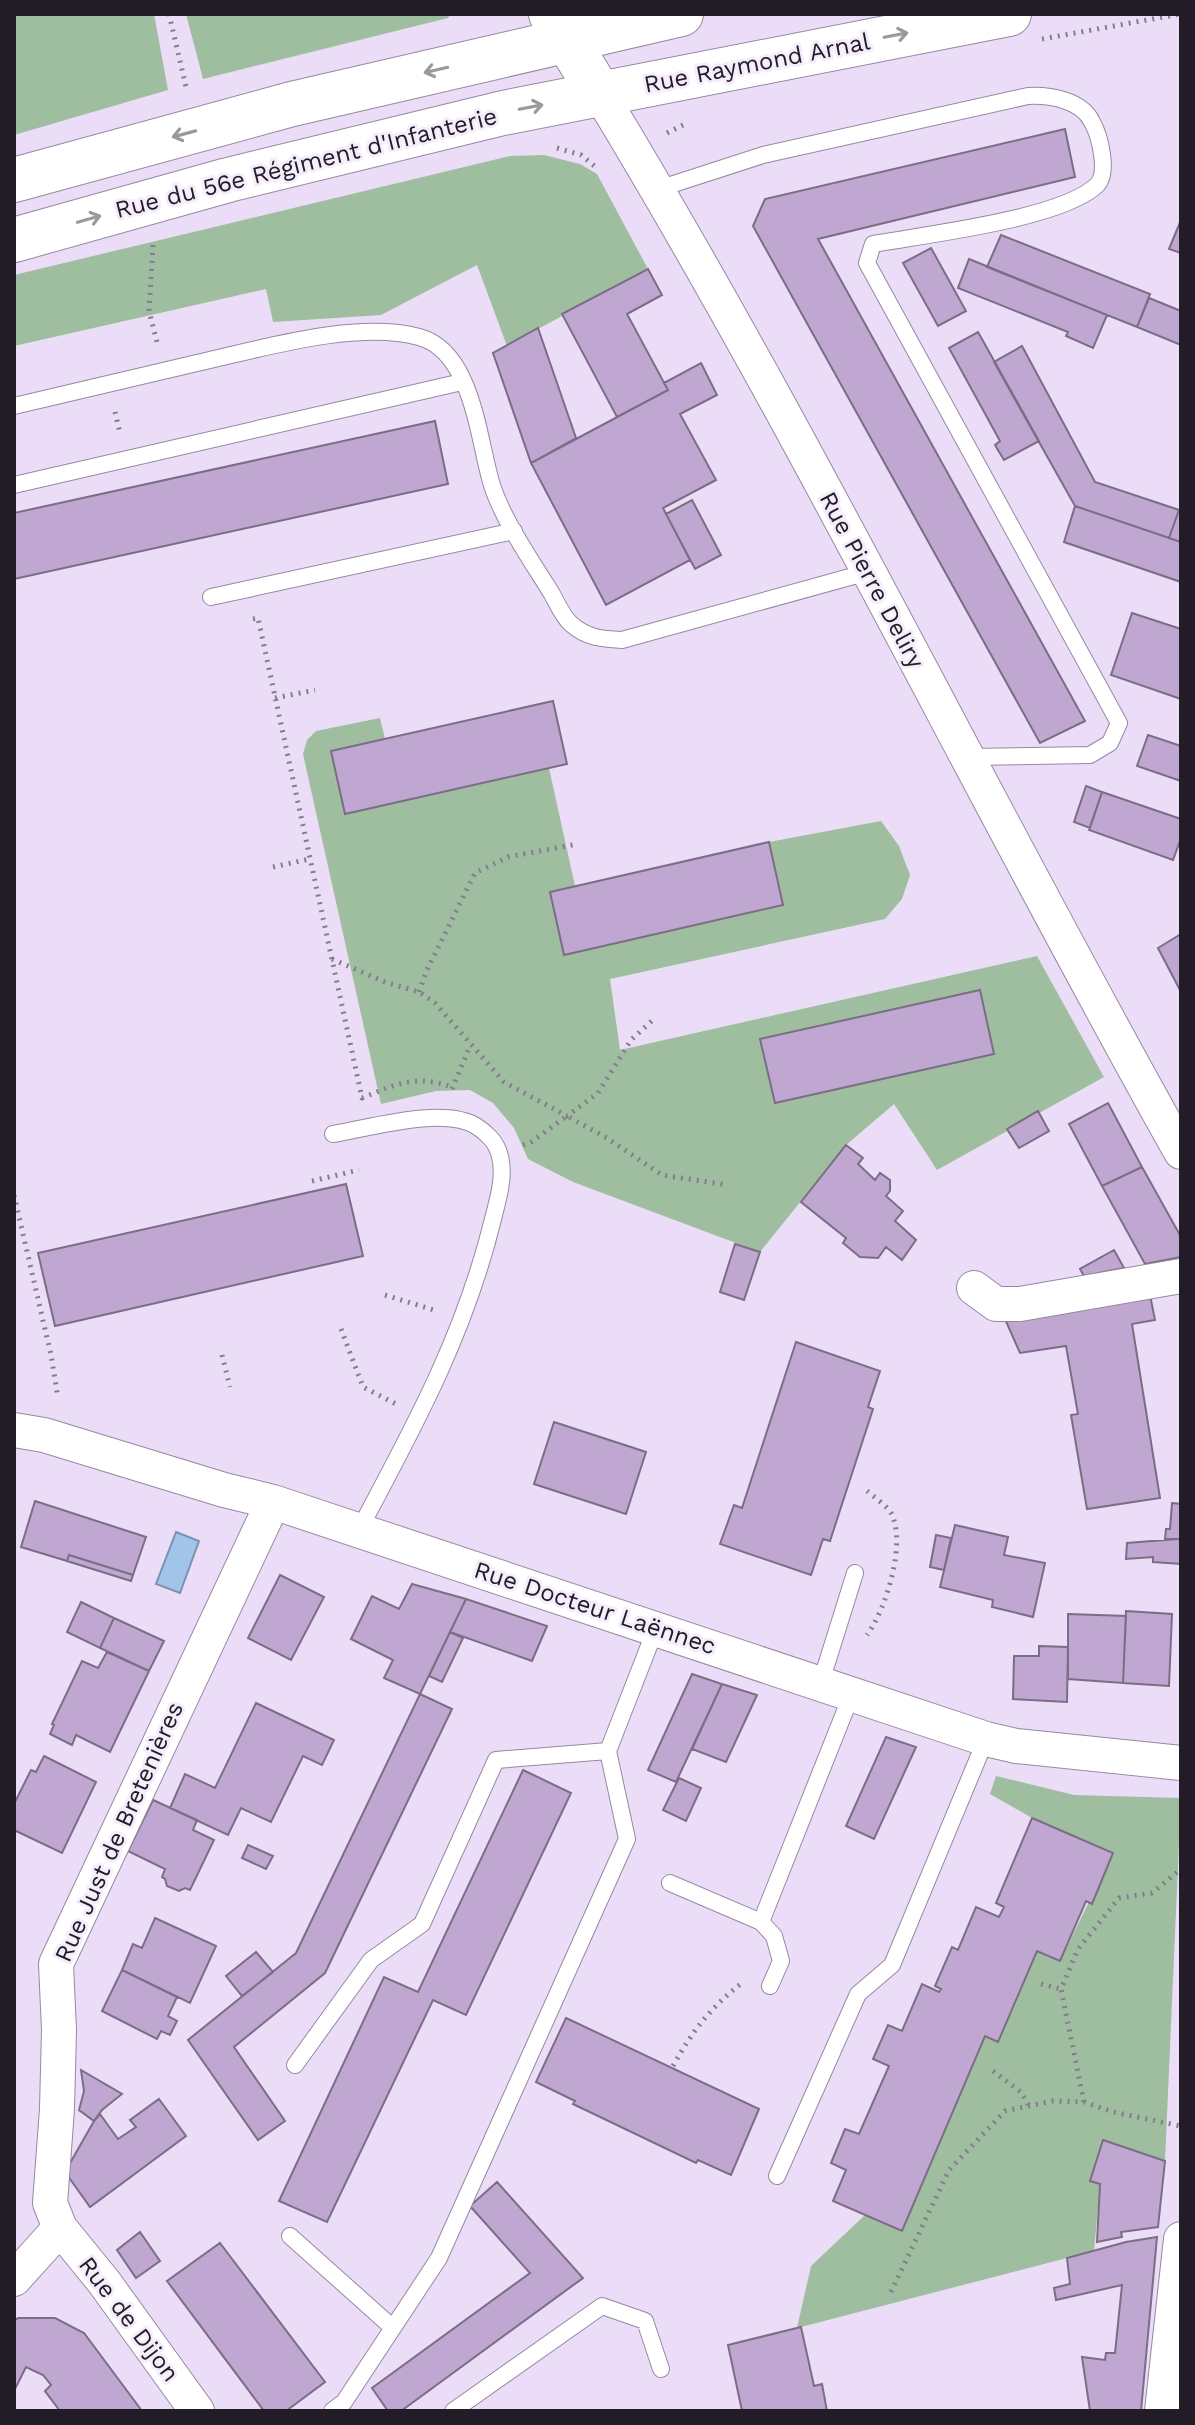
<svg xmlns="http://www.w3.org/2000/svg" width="1195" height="2425" viewBox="0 0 1195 2425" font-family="'Work Sans',sans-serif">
  <rect width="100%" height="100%" fill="#ebddf7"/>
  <path fill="#9fbe9f" d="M14,14h140l14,76 -154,45z
    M186,14h265l-3,4 -245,61z
    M544,155l36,9 17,10 51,95 -141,77 -30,-81 -96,50 -108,7 -7,-33 -252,57v-71l496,-119z
    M380,718l5,21 -54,13 15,62 203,-46 26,118 -25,6 14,63 218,-50 -13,-63 112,-21 18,25 11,29 -8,24 -17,20 -275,60 10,71 417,-94 67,121 -167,93 -43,-66 -48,41 -86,107 -187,-70 -45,-23 -14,-31 -21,-25 -23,-13 -34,1 -55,13 -78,-350 4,-14 9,-9z
    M996,1776l78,19 107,3 -16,363 -62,-21 -13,40 10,4 -6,67 -297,77 14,-62 54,-51 120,-179 13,6 39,-91 23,10 53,-108 -81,-35 -42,-24z"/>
  <path fill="#a1c4ea" stroke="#7b92af" stroke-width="2" d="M176,1532l23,9 -19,52 -24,-9z"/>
  <path fill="#bfa7d2" stroke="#7b6e84" stroke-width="2" d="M1065,129l10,48 -257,62 267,482 -45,22 -287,-517 12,-27z
    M1181,220v33l-12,-4z
    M1001,235l149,59 -13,33 -150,-60z
    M931,248l35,63 -28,15 -35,-63z
    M969,259l138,56 -14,33 -27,-12 2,-4 -110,-44z
    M648,269l14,26 -35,19 41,76 -51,27 -55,-103z
    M1149,298l32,13v34l-44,-18z
    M538,328l38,110 -45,25 -38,-110z
    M978,332l61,109 -35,19 -9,-15 5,-4 -51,-93z
    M1022,346l73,136 84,28 -10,28 -94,-32 -81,-144z
    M701,363l16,32 -37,19 36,66 -53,28 27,52 -84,45 -75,-142 137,-73 -4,-7z
    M435,421l13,63 -434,95v-66z
    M692,500l29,55 -26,14 -29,-55z
    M1075,506l106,36v40l-117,-40z
    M1179,510h2v32l-12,-4z
    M1132,613l49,16v70l-70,-24z
    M553,701l14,63 -222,50 -14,-63z
    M1148,735l33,11v35l-44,-15z
    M1086,786l16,6 -12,36 -16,-6z
    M1102,792l79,27v19l-8,22 -84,-30z
    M769,842l14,63 -219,50 -14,-63z
    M1181,934v58l-23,-44z
    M980,990l14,64 -219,49 -15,-64z
    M1108,1103l34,64 -40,19 -33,-62z
    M1038,1111l11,20 -30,17 -12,-19z
    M846,1145l17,13 -5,6 17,16 5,-7 10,7v11l-4,5 17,15 -8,10 21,19 -14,20 -16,-13 -8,11 -18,-1 -17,-14 3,-5 -45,-36z
    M1142,1167l39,70v20l-36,7 -43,-78z
    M346,1184l17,72 -308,70 -17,-73z
    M735,1244l25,8 -16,48 -24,-8z
    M1114,1250l10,18 -40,8 -4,-7z
    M1150,1295l5,25 -23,4 28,174 -73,11 -16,-94 7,-1 -12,-68 -46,7 -15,-34z
    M796,1342l84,29 -12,36 5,2 -43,132 -7,-2 -12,36 -91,-31 14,-39 8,3z
    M554,1422l92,30 -20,62 -92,-30z
    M35,1501l111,36 -13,38 -64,-20 -2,6 -46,-14z
    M1172,1503l9,1v35h-16l1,-10h4z
    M955,1525l53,12 -4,18 41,8 -12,54 -41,-10 1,-7 -53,-13z
    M936,1535l15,3 -7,32 -14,-3z
    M1178,1539h3v25l-28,-2v-5l-27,2 1,-16z
    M69,1555l64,20 -2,6 -64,-20z
    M280,1575l44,22 -33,63 -43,-22z
    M412,1584l54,15 -46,95 -36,-16 9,-18 -42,-21 21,-43 27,13z
    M466,1599l81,27 -15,35 -82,-29z
    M81,1602l33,16 -14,30 -33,-16z
    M1126,1611l46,3 -3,72 -46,-3z
    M1068,1614l58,2 -3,67 -55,-4z
    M114,1618l50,23 -15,30 -49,-23z
    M450,1632l13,6 -21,44 -13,-6z
    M1039,1646l29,1 -1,55 -54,-3 1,-43h25z
    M107,1652l42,19 -39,81 -34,-17 -4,10 -22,-11 4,-9 -2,-1 30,-63 16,7z
    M692,1674l30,10 -46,98 -28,-12z
    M722,1684l35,11 -31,67 -34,-13z
    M420,1694l32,15 -127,264 -91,74 51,74 -27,19 -70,-100 108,-87z
    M256,1703l78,37 -12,25 -19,-9 -32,66 -30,-14 -13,27 -58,-27 15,-34 30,14z
    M886,1737l30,10 -42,92 -28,-13z
    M44,1756l52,26 -34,71 -48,-23v-26l17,-34 5,2z
    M523,1770l48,23 -105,222 -33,-15 -106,222 -48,-21 105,-224 34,15z
    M679,1778l22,10 -15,33 -23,-11z
    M153,1800l44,20 -4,10 21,10 -24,50 -5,-2 -6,3 -12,-5 -2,-7 -3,-2 3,-8 -37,-18z
    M1032,1818l81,35 -21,51 -6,-3 -26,60 -23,-10 -39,91 -13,-6 -83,195 -69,-30 13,-31 -15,-7 14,-34 14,5 30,-68 -16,-7 15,-34 14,6 20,-47 17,8 2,-3 -6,-3 17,-39 6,3 18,-43 23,10 5,-10 -8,-4z
    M248,1845l25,11 -7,13 -24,-11z
    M155,1918l61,28 -26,57 -68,-33 11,-26 9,4z
    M256,1952l17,20 -31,24 -16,-20z
    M122,1970l55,27 -9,19 9,5 -7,14 -9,-4 -4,8 -55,-28z
    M566,2018l193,91 -28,66 -33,-15 -2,3 -123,-59 2,-3 -39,-19z
    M81,2070l41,24 -20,16 -8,11 -15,-11 5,-19z
    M159,2099l27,37 -96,71 -25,-35 29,-51 6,-7 18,25 18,-12 -6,-7z
    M1103,2140l62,21 -7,66 -37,5 1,5 -25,5 3,-58 -10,-3z
    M497,2182l86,96 -182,133h-13l-16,-23 158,-115 -60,-67z
    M140,2232l20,29 -24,17 -19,-28z
    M1157,2237l-16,174h-51l-8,-54 23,3 1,-7h9l7,-68 -66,15 -2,-12 16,-4 -3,-26 59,-16z
    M220,2243l105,139 -39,29h-22l-97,-130z
    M18,2318h37l29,15 58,78h-82l-15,-20 6,-6 -8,-10 -17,-8 -12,24v-70z
    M801,2327l13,59 8,-2 5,27h-85l-14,-66z"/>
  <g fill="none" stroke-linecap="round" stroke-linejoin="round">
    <g stroke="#9589a0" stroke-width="18">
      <path id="lane" d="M658,189l105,-34 265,-59c22,-1 54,4 64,26 8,14 17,51 5,63 -35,34 -174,50 -224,59l-6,19 252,460 -9,20 -20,12 -122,2
        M14,406c61,-14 122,-29 183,-43 63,-14 159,-43 222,-26 53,14 59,100 72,145 11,37 40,78 61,112 5,9 11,23 19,30 16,14 31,15 51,16l246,-68
        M14,485l448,-103
        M211,597l303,-66
        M333,1134c37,-6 110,-28 143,-8 10,6 20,16 23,27 7,21 -1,46 -6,66 -28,115 -79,208 -134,311
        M820,1685l35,-112
        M670,1883l91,39 90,-226
        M761,1922l13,14 7,25 -11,25
        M295,2065l76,-105 51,-36 74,-164 112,-9 48,-123
        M777,2176l81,-182 34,-29 94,-226
        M290,2236l103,92
        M332,2411l12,-9 95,-144 188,-419 -19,-88
        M453,2411l149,-105 43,15 16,48"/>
    </g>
    <g stroke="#9589a0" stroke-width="36">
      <path id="street" d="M600,94c209,344 384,708 581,1058
        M974,1288l22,16h24l161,-28
        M14,1430l30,5 180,55 49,12 713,237 30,7 165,17
        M14,2279l46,-51
        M197,2411l-93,-129 -44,-54 -10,-25 7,-94 2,-79 -3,-66 217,-462
        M1162,2411l19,-172"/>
    </g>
    <g stroke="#9589a0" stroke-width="46">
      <path id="secondary" d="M551,14l49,80"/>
    </g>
    <g stroke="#9589a0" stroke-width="46">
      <path id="primary" d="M14,180l278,-76 389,-90
        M14,240l214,-60 275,-67 506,-99"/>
    </g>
    <path stroke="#857c8d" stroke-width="5" stroke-dasharray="2 6" stroke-linecap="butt" d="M169,14l18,77
      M1042,39l138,-25
      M667,133l20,-10
      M557,148l24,7 16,13
      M153,245l-4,66 8,31
      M115,412l5,21
      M253,619l5,-1 104,480c34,-14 54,-24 90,-11
      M275,698l40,-8
      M273,867l37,-8
      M332,959l53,23 34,10 16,11 69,79 63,34 31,-23 33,-53 24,-22
      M419,992l7,-20 49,-99 33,-16 69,-13
      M452,1089l18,-43
      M523,1145l8,-3 36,-26 40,22 55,37 66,10
      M312,1181l47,-11
      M14,1195l37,160 7,43
      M385,1295l52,16
      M341,1329l22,58 33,17
      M222,1355l8,32
      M867,1491c7,6 19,14 24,22 16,30 -5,96 -24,122
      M1041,1984l20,5
      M673,2066c20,-36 37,-58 70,-84
      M993,2071l28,21 8,14
      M1084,2102l-23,-113 17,-40 41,-51 33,-5 29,-24
      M891,2292l58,-122 56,-59 48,-10 31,1 29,10 68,14"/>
    <use href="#lane" stroke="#fff" stroke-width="16"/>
    <use href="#street" stroke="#fff" stroke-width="34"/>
    <use href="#secondary" stroke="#fff" stroke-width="44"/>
    <use href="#primary" stroke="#fff" stroke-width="44"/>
  </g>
  <defs><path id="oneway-shaft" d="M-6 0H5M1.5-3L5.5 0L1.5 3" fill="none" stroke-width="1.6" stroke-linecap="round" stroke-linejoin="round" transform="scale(2)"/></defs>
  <g stroke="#9b999d">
    <use href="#oneway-shaft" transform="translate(896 35) rotate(-11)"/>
    <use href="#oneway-shaft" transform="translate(436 70) rotate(167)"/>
    <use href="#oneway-shaft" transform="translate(531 107) rotate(-11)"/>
    <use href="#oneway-shaft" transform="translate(184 134) rotate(165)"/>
    <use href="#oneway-shaft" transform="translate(89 219) rotate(-16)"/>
  </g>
  <g text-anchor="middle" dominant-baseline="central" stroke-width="6" stroke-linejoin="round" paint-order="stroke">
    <g font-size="24" fill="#211c25" stroke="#f5edfc">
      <text transform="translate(757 63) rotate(-11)">Rue Raymond Arnal</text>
      <text transform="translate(306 163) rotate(-14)">Rue du 56e Régiment d'Infanterie</text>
      <text transform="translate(872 580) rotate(62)">Rue Pierre Deliry</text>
      <text transform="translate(595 1608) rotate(18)">Rue Docteur Laënnec</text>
      <text transform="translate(119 1832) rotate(-66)">Rue Just de Bretenières</text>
      <text transform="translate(129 2319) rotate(53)">Rue de Dijon</text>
    </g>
  </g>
  <rect width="1195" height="2425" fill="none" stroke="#211c25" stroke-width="32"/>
</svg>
